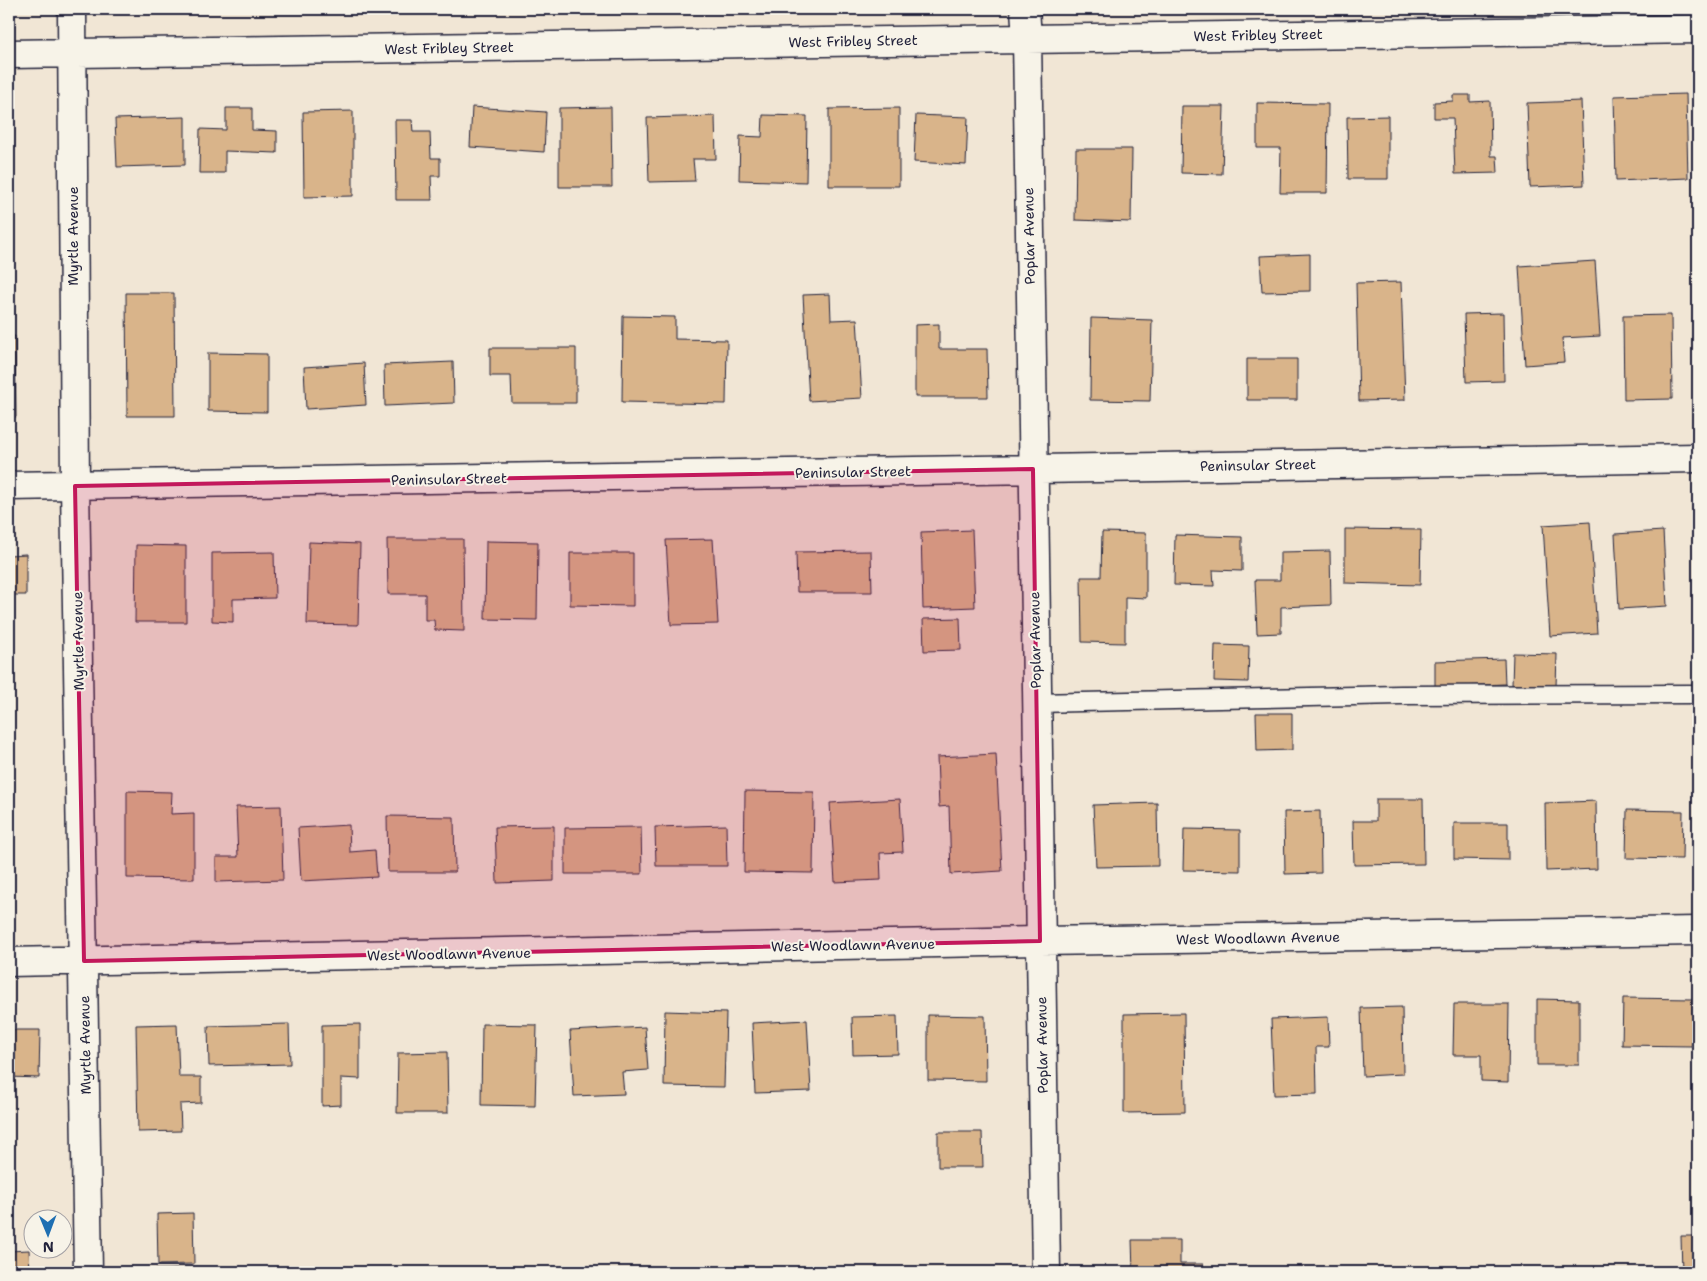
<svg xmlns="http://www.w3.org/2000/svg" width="1707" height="1281" viewBox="0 0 1707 1281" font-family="'Shantell Sans',sans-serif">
  <rect width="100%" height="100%" fill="#f1e6d5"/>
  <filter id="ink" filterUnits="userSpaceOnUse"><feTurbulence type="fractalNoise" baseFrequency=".02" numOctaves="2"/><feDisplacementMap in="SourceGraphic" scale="10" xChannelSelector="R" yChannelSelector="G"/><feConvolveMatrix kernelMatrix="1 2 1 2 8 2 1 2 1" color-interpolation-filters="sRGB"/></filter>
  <g filter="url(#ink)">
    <path fill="#d9b48a" stroke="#22223b" d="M1686,94l2,84 -72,3 -2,-85z
      M1453,95h17v7l20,-1 1,55h6l1,17 -43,1 -2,-56h-19v-16l19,-1z
      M1581,101l3,84 -54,2 -3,-84z
      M1257,103l71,1 -1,89h-47l1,-45h-24z
      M1182,106h42l-2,68 -41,-1z
      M472,107l74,5 -2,40 -74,-5z
      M611,107l1,80h-53v-79z
      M1696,107h2v62h-2z
      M226,108h26v22l25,1v22l-52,-2v22h-26l1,-44 26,1z
      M899,108v78h-70v-77z
      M353,111v85l-49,1 -1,-85z
      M763,115l44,1 -1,66 -67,-2 1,-44 22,1z
      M916,115l52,2 -2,48 -52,-3z
      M715,116l1,43h-23l2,22 -46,1 -2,-64z
      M1388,116v63h-40l-1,-62z
      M185,117v48l-68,2 -2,-48z
      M395,120h17l1,12h17l1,26h9v18h-9l1,24h-36z
      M1076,149h56l-1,73 -56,-2z
      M1310,254v37l-48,1 -2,-36z
      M1595,261l5,75 -38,2 2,24 -39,3 -6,-99z
      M1401,282l4,118 -46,1 -3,-118z
      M126,293h48l1,123h-48z
      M830,294l1,26 26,-1 5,79 -53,3 -6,-106z
      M1503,313l1,68 -38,1 -2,-68z
      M1671,315l1,84 -48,1 -1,-84z
      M623,316l52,1v22l52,1 -1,64 -104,-2z
      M1091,318l61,2 -2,81 -60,-1z
      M939,324v25h48l1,48h-73v-72z
      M9,336h6l1,81h-7z
      M490,348h86v55h-64l-1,-27h-21z
      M208,353l59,1v58l-59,-1z
      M1247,359h50v41h-50z
      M453,362l1,41 -69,3 -1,-41z
      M364,363l2,42 -60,4 -2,-42z
      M1590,522l7,111 -47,3 -7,-111z
      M1345,529l76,1 -1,55 -75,-2z
      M972,530l3,77 -52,2 -2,-77z
      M1663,531l4,75 -48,3 -4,-75z
      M1102,532l44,1v65l-21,-1v46l-43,-1 -1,-65h20z
      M1175,535l67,2v34l-29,-1 1,16 -40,-1z
      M387,539h76l1,92 -29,-1 -1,-10h-9v-26h-37z
      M713,539l5,85 -47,1 -5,-85z
      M486,541l52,1 -1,78 -52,-1z
      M309,542l51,2 -2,81 -51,-1z
      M136,545l50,1v76h-51z
      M871,551l1,41h-75l-1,-40z
      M1330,551l1,54 -50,2v26l-24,1 -2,-54h25v-28z
      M274,552l1,46 -42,1v23l-21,-1v-68z
      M570,553h63v53l-63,-1z
      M26,554v41h-17v-40z
      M960,618l1,32 -37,1 -1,-32z
      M1215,645l34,1 -1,36 -34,-1z
      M1513,653l44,1 -1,32 -44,-1z
      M1504,659l1,25 -70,3v-26z
      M1256,713h36v37l-35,1z
      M996,754l6,117 -51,3 -2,-68 -10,1 -2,-50z
      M127,791l45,1 -1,22 23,-1v66l-67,-1z
      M745,791l69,1 -1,81 -69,-1z
      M900,799l3,53 -23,1 1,27 -46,2 -5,-79z
      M1376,799h47l1,65 -70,1 -1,-44h23z
      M1596,801l1,68 -51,2 -1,-68z
      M1157,803l1,63 -62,1 -3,-62z
      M281,806l2,74 -67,2v-25h22l-2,-50z
      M1627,810l56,1 -1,48 -56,-1z
      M1320,811l1,62 -36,1 -1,-62z
      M387,816l67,1 1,55h-67z
      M1454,823h54v37l-54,-1z
      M349,825l1,27 25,-2 2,27 -76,4 -3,-53z
      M726,825l1,41h-71l-1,-39z
      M554,826v55l-57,2 -2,-56z
      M641,827l1,47h-77v-46z
      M1184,829l56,1v41l-57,-1z
      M9,834l2,61h-2z
      M1623,998l70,1 -1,47 -70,-1z
      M1537,999l42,1v65h-42z
      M1454,1004h55l-1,78 -27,-1v-26h-28z
      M1402,1007l1,67 -40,2 -2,-68z
      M665,1011l61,2 -2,74 -60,-1z
      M1184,1013l1,99 -61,1v-99z
      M928,1015l57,1 1,65 -58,-1z
      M897,1016l1,38 -45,1 -1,-38z
      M1328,1017l1,30h-13l1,47 -43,1 -3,-76z
      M807,1020l4,71 -56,2 -3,-70z
      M177,1024l2,53h22v26l-21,1 1,27 -43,1 -2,-107z
      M289,1024l1,40 -81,2 -1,-40z
      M360,1024v55l-19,-1v27l-19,1v-81z
      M482,1024l55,1 -2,81 -54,-1z
      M645,1027l3,43 -26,2 2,22 -50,2 -4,-65z
      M9,1030h31l-1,48 -30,-1z
      M447,1052l1,61h-51l1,-60z
      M938,1132h44l1,35h-45z
      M193,1213l1,51 -36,1 -1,-51z
      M1681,1236h17v36h-16z
      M1132,1240h48v24h23v8h-70z
      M29,1250l1,22h-21v-21z
      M1511,1268l51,3v1h-52z
      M197,1269v3h-60v-2z
      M1663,1270v2h-85v-1z"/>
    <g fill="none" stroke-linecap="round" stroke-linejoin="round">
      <g stroke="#22223b" stroke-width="21">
        <path id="service" d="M1036,703l364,-8 298,-1"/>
      </g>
      <g stroke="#22223b" stroke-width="31">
        <path id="minor" d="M72,9l3,477 13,786
          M1025,9l2,29 19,1234
          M9,54l1689,-25
          M9,486l1689,-28
          M9,962l1031,-21 658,-10"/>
      </g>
      <use href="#service" stroke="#f7f3e8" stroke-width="18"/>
      <use href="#minor" stroke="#f7f3e8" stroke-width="28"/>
    </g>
  </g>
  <path fill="#c2185b" fill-opacity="0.2" stroke="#c2185b" stroke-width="4" stroke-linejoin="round" d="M1033,469l7,472 -956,20 -9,-475z"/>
  <g text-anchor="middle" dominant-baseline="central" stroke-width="4" stroke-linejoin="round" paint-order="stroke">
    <g font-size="14" fill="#22223b" stroke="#f7f3e8">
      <text transform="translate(1258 35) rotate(-1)">West Fribley Street</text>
      <text transform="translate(853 41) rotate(-1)">West Fribley Street</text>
      <text transform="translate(449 48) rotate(-1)">West Fribley Street</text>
      <text transform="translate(73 236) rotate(-90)">Myrtle Avenue</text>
      <text transform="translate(1029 236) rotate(-91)">Poplar Avenue</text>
      <text transform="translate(1258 465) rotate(-1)">Peninsular Street</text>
      <text transform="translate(853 472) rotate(-1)">Peninsular Street</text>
      <text transform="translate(449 479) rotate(-1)">Peninsular Street</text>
      <text transform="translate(1035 640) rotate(-91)">Poplar Avenue</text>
      <text transform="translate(78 641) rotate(-91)">Myrtle Avenue</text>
      <text transform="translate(1258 938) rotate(-1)">West Woodlawn Avenue</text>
      <text transform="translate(853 945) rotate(-1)">West Woodlawn Avenue</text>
      <text transform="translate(449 954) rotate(-1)">West Woodlawn Avenue</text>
      <text transform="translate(85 1045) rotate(-91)">Myrtle Avenue</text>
      <text transform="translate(1042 1045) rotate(-91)">Poplar Avenue</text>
    </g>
  </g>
  <rect width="1707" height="1281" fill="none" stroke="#f7f3e8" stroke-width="30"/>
  <rect x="15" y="15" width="1677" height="1251" fill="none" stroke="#22223b" stroke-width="2" filter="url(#ink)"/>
  <g transform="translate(48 1234) rotate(179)"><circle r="24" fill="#f7f3e8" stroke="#a29fa3"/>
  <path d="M0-4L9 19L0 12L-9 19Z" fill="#1f6fb2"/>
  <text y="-8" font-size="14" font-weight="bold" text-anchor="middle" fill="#22223b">N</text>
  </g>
</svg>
